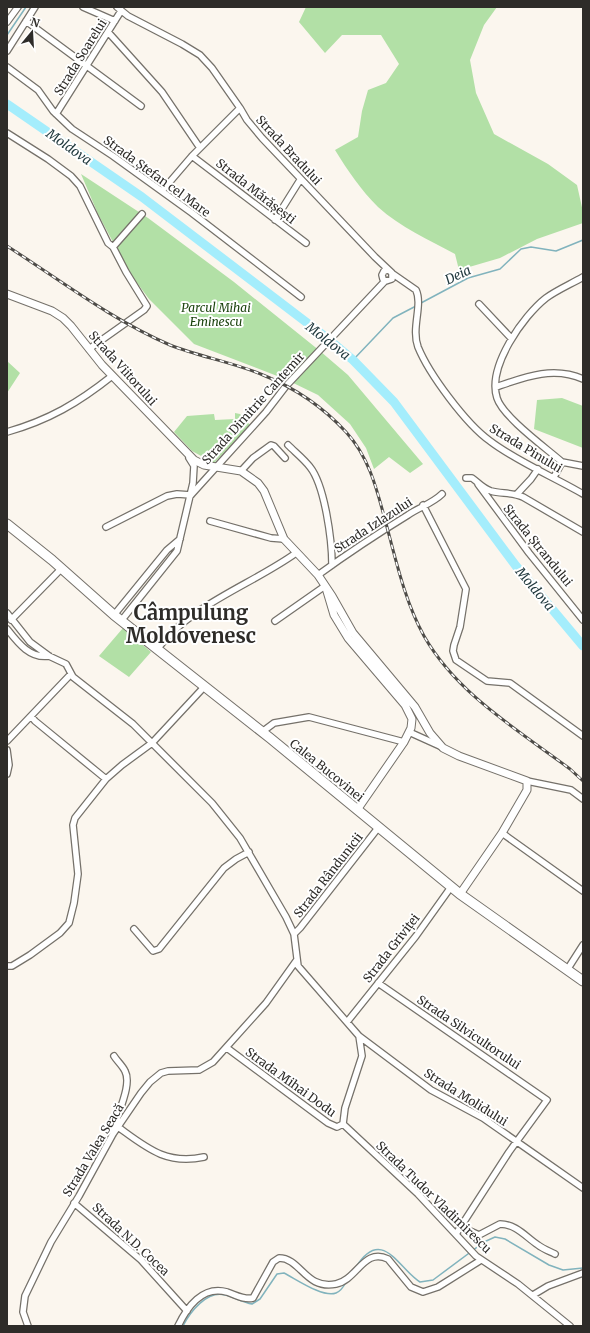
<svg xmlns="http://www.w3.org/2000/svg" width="590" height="1333" viewBox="0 0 590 1333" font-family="Merriweather,serif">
  <rect width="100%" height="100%" fill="#fbf6ee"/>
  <path fill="#b2e0a6" d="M306,7h191l-13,18 -14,35 6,33 18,41 54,30 29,21 6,27v11l-46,16 -37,19 -41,12 -4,-16c-26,-14 -55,-27 -77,-47 -17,-17 -30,-36 -43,-57l23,-13 4,-26 6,-21 18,-7 13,-19 -18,-29h-39l-17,18 -26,-31z
    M81,174l67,44 86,64 86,69 28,24 75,89 -13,9 -21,-16 -15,12 -8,-21 -16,-24 -32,-29 -33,-16 -91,-35 -45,-45 -20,-27 -31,-58z
    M7,361l13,12 -13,20z
    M562,398l21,8v42l-49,-19 3,-29z
    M235,413l5,1 10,11 -36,38 -22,-12 -18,-19 13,-16 27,-2 1,6 20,-1z
    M123,628l28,24 -22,25 -30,-21z"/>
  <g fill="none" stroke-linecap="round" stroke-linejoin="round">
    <path stroke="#81b3bd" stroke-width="1.5" d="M7,35l19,-28
      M421,303l47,-25 32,-9 21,-20 10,-2 25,4 27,-11
      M353,360l40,-42 23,-12
      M356,1267c26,-41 42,1 64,15l13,-2 51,-38 11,-5 10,2 44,26 14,5 20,-2
      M183,1326c7,-14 24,-36 42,-31 9,2 17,7 27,9l8,-5 17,-25 7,-1c12,6 39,25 52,20 5,-2 8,-7 10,-11"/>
    <path stroke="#a4edfc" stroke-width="9" d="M7,104l135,93 185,141 26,22 41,42 122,164 67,80"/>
    <g stroke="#75716a" stroke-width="8">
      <path id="minor" d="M83,7l32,14
        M117,7l11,9 54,28 18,11 12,13 28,40 7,12 15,18 113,119 17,16v6l-6,2 -3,-2 -1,-4 2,-4 4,-1
        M26,21l115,85
        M7,22l11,-15
        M108,32l54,60 38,56
        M7,51l28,-44
        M7,67l31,23 15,21 19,18 41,27 79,57 109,84
        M56,114l65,-103
        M7,133l41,26 23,17 9,10 28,57 5,4
        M192,156l114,87
        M162,191l30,-35 48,-48
        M275,220l25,-40
        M393,274l23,16c7,15 -5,38 2,57 11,27 48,77 72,94 26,20 64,36 93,53
        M479,304l32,34
        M89,349l55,-39 3,-4 -21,-34 -13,-25 29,-33
        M496,387c29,-10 57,-21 87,-8
        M7,432c42,-12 71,-29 105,-56
        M288,445c7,7 16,14 22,22 15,19 22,74 22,98
        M562,462l21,4
        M241,471l12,-13 18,-13 3,1 11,12
        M554,477l8,-15c-16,-14 -59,-45 -65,-64 -10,-31 26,-82 49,-100 11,-8 25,-14 37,-21
        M466,478h6c6,4 10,10 19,13 10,3 21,1 32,6l60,35
        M478,484l51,69 54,67
        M517,494l14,-15 7,-10
        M191,495l75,-83 20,-26 99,-105
        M423,505l43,84 -6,38 -6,18 -1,6 3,9 31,21 23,2 73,53
        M210,521l61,17 13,1
        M106,527l61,-31 10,-2 14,1
        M318,575c29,-21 59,-41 90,-60 10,-7 25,-12 34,-21
        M7,613l23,29 19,14 17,8 7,13 60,47 79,79 28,35 46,79 8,17 4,32 61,70 3,20 -17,52 -2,16
        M114,615l53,-65 13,-11
        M11,620l51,-52
        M121,621l56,-70 16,-68 1,-17 -5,-8
        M275,621l50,-35
        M7,629c11,14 23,30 42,27
        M158,648c34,-44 93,-63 138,-95
        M31,716l4,5 71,58
        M262,732l12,-9 35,-6 95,25
        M409,732l31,14
        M7,741l64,-67
        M7,750l2,15 -2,9
        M527,781l44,9 12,9
        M502,833l81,58
        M134,929l19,22 6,-2 65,-81 12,-9 13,-7
        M294,934l6,-6 78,-100
        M7,966h5l18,-11 30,-22 9,-10 5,-20 4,-29 -5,-49 2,-7 31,-39 16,-14 30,-22 53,-57
        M567,970l16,-25
        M378,983l169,117 -38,52 -53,82
        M347,1022l69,-86 35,-49
        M359,1036l72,54 52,28 100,70
        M227,1048l101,75 9,4 6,-3
        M343,1124l75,70 58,62 42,28 52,42
        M118,1127c29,21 48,38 86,30
        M113,1134c2,-17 20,-48 12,-63 -3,-6 -8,-10 -11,-15
        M74,1203l67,57 46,51
        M461,1227l18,8 21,-11c16,0 26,13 38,21 5,4 11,6 17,9
        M533,1295l15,-9 35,-13
        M28,1326l-5,-14 2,-16 26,-54 28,-46 34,-62 28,-41 9,-11 11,-9 7,-2 31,-1 14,-8 53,-59 30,-42
        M178,1326c9,-19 25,-41 49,-34 9,3 17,8 26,6l20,-36 6,-4c22,0 26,32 57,26 21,-4 28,-37 52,-25l23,28 12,5 15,-5 43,-27"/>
    </g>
    <g stroke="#75716a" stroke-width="9">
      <path id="tertiary" d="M7,294l45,17 11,7 8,8 31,39 92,95 10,5 37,6 17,12 6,8 20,48 34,36 14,21 21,37 62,74 15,26 13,15 16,8 68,25v9l-25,43 -42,61
        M326,588l8,27 14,23 57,67 7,14 -1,9 -7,14 -47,68"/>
    </g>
    <g stroke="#75716a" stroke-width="11">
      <path id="trunk" d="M7,524l45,36 62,55 156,123 190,156 123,87"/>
    </g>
    <use href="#minor" stroke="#fff" stroke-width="5.5"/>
    <use href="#tertiary" stroke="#fff" stroke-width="7"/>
    <use href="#trunk" stroke="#fff" stroke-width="9"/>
    <g stroke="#4e4c48" stroke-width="3">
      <path id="rail" d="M7,246c53,34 105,74 163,99 30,12 63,17 93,30 32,13 60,32 83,57 22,24 30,54 38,84 11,40 20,84 40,120 33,58 94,94 146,133l13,12"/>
    </g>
    <use href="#rail" stroke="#fff" stroke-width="1.5" stroke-dasharray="4.5" stroke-linecap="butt"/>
  </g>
  <g text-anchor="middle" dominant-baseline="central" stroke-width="4" stroke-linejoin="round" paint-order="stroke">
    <g font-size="12" fill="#2e2c29" stroke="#fff">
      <text transform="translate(80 57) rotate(-58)">Strada Soarelui</text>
      <text transform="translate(289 150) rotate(47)">Strada Bradului</text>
      <text transform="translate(157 176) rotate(36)">Strada Ștefan cel Mare</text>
      <text transform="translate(256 191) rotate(38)">Strada Mărășești</text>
      <text transform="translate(123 368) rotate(48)">Strada Viitorului</text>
      <text transform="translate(253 408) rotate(-48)">Strada Dimitrie Cantemir</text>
      <text transform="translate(526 448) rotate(31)">Strada Pinului</text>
      <text transform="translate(373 525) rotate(-33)">Strada Izlazului</text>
      <text transform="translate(538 545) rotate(51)">Strada Ștrandului</text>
      <text transform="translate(327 770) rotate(39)">Calea Bucovinei</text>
      <text transform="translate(328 875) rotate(-52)">Strada Rândunicii</text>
      <text transform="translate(391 948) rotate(-52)">Strada Griviței</text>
      <text transform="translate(469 1032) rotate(34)">Strada Silvicultorului</text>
      <text transform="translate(291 1082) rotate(36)">Strada Mihai Dodu</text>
      <text transform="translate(466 1097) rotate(32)">Strada Molidului</text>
      <text transform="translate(93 1150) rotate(-59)">Strada Valea Seacă</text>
      <text transform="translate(434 1197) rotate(44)">Strada Tudor Vladimirescu</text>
      <text transform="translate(131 1239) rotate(43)">Strada N.D. Cocea</text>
    </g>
    <g font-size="12" font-style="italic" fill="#1c440f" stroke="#fff">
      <text x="216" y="307">Parcul Mihai<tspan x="216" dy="14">Eminescu</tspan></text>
    </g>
    <g font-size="13" font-style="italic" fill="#223a3f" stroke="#fff">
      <text transform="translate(69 147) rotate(35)">Moldova</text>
      <text transform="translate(458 275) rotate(-25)">Deia</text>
      <text transform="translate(328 341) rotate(38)">Moldova</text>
      <text transform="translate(535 589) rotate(50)">Moldova</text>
    </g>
    <g font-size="20" font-weight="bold" fill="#2e2c29" stroke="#fff">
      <text x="191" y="612">Câmpulung<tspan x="191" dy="23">Moldovenesc</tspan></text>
    </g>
  </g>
  <rect width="590" height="1333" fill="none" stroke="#2e2c29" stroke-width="16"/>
  <g transform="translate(32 32) rotate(18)" stroke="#ffffff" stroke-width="3" paint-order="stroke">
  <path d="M0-3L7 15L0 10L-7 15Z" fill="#2e2c29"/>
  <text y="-6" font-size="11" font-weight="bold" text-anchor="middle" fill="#2e2c29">N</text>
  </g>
</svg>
